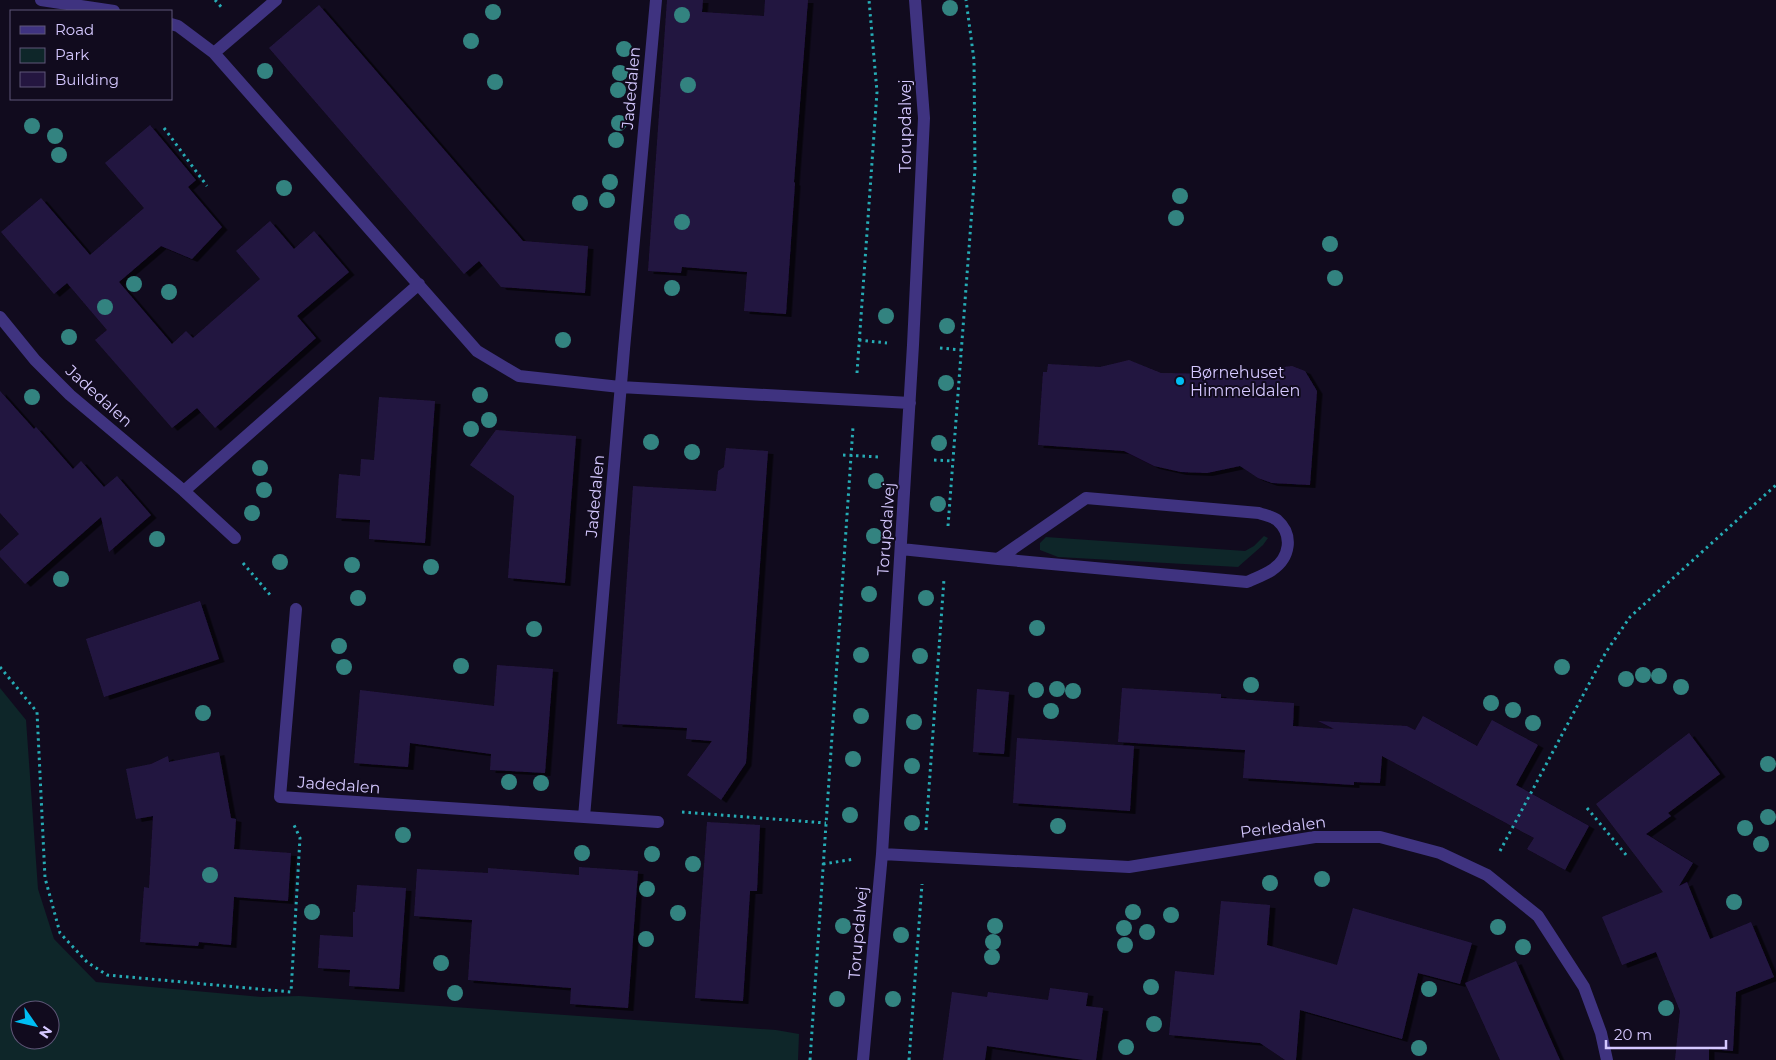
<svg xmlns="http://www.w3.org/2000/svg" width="1776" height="1060" viewBox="0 0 1776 1060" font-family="Montserrat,sans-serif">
  <defs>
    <filter id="shadow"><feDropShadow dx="5.5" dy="3" stdDeviation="0" flood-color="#0009"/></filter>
  </defs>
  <rect width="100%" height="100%" fill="#110b1e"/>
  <path fill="#0e2629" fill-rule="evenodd" d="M1264,536l4,2 -5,7 -25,22 -180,-10 -18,-7v-7l6,-6 199,14 9,-5z
    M0,688l26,32 12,169 16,50 42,43 165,15 38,-1 477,34 23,4 -1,26h-798zM20,1010h30v30h-30z"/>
  <path fill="#241640" filter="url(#shadow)" d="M667,0h36l-1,12 62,4 1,-16h43l-14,182 1,1 -9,131 -42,-3 3,-39 -65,-5 -1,6 -33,-2z
    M319,5l204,236 65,5 -3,47 -84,-6 -22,-26 -15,13 -195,-226z
    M150,125l46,55 -8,7 34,40 -30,32 -31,-13 -42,36 53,62 14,-13 7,7 67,-59 -24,-28 34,-30 24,28 20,-18 35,41 -52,44 19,22 -101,90 -18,-20 -25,20 -77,-88 12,-10 -40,-47 -13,11 -53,-62 40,-34 49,57 54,-47 -39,-45z
    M1129,360l32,13 60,1 25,3 20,-8 26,-3 13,5 12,20 -7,94 -38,-2 -14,-5 -18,-12 -33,7 -26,-1 -27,-6 -30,-15 -86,-6 5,-73h4l1,-8 52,3z
    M0,391l34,38 2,-2 37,42 8,-8 23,26 13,-11 34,39 -42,37 -8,-35 -76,67 -25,-27v-6l19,-17 -19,-21z
    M379,397l56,4 -10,142 -56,-4 1,-19 -34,-2 3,-44 21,2 1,-17 13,1z
    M496,430l80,6 -11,147 -57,-5 6,-82 -44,-31z
    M726,448l42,3 -22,312 -25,37 -34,-25 25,-34 -26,-2 1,-11 -70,-4 16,-238 83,5 2,-20 6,-4z
    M200,601l19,58 -115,38 -18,-58z
    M497,665l56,4 -8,104 -55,-3 1,-16 -81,-11 -2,24 -54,-4 6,-73 134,16z
    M1122,688l99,6v4l73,5 -1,23 41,3 -16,-8 89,5 8,4 8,-14 54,30 15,-26 46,25 -22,40 73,41 -24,44 -38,-21 7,-11 -152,-82 -2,27 -26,-1v3l-111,-7 2,-28 -127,-8z
    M977,689l32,3 -5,62 -31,-2z
    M1689,733l31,41 -52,39 3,3 -25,18 47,29 -14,23 8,-4 23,57 41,-17 23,55 -38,15 -3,59 -24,-2v11h-34l5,-49 -24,-59 -34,13 -20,-48 61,-25 -67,-88z
    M1017,738l117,8 -4,65 -117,-8z
    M219,752l12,66 5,1 -2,30 57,4 -3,48 -54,-4 -3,48 -32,-3 -1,4 -58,-4 4,-55 5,1 4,-72 -17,3 -10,-50 25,-5 17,-8 1,6z
    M707,822l53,3 -3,66h-7l-7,110 -48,-3z
    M579,867l59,4 -10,137 -58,-4 1,-16 -103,-8 4,-60 -58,-4 3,-47 71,4v-5l91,7z
    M357,885l49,3 -7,101 -50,-3 1,-16 -32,-2 2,-33 33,2v-25h2z
    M1221,901l49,4 -3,40 70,20 16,-57 119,35 -12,41 -42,-11 -16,66 -102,-29 -4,50h-11l-25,-17 -91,-8 6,-64 39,4z
    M1516,961l44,99h-60l-35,-77z
    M1050,988l38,5 -2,13 17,2 -7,52h-12l-97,-14 -2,14h-42l9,-68 35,5 1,-5 60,8z"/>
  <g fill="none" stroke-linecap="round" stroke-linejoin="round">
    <path stroke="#26acb5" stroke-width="3" stroke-dasharray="2.5 4" stroke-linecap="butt" d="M215,0l8,9
      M164,128l43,58
      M859,340l28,3
      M940,348l22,2
      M857,373l20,-281 -8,-92
      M843,455l37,2
      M934,460l19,1
      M948,526l27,-357 -1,-109 -8,-60
      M243,563l28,33
      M0,667l37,45 8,166 15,55 27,29 20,13 184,17 9,-154 -6,-13
      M1587,808l40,48
      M682,812l144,11
      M926,830l18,-251
      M1500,851l106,-199 24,-35 146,-132
      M823,864l32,-5
      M810,1060l43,-633
      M909,1060l13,-176"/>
    <path stroke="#3f3380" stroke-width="12" d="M41,0l73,11
      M171,24l7,2 36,27 263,298 42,25 101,11 290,16
      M214,53l62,-53
      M0,317l35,43 35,35 114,96 51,47
      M184,491l235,-207
      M901,549l97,10 88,-61 173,15c5,2 13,3 18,7 17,15 13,38 -5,50 -7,5 -17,8 -25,12l-249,-23
      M296,609l-16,188 304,20 40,-468 32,-349
      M584,817l74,5
      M882,854l247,13 186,-30h65l60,16 47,22 51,41 46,71 17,46 6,27
      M863,1060l19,-206 31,-509 11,-227 -9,-118"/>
  </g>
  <g fill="#338380">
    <circle cx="950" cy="8" r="8"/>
    <circle cx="493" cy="12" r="8"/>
    <circle cx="682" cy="15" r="8"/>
    <circle cx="471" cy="41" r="8"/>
    <circle cx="624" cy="49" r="8"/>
    <circle cx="265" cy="71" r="8"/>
    <circle cx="620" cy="73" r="8"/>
    <circle cx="495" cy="82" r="8"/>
    <circle cx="688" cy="85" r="8"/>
    <circle cx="618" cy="90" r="8"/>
    <circle cx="619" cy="123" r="8"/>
    <circle cx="32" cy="126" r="8"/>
    <circle cx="55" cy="136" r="8"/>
    <circle cx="616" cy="140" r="8"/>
    <circle cx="59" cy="155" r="8"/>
    <circle cx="610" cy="182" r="8"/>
    <circle cx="284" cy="188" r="8"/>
    <circle cx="1180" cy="196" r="8"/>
    <circle cx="607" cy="200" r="8"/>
    <circle cx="580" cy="203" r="8"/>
    <circle cx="1176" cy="218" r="8"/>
    <circle cx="682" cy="222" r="8"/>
    <circle cx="1330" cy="244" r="8"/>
    <circle cx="1335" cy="278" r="8"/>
    <circle cx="134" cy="284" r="8"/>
    <circle cx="672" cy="288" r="8"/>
    <circle cx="169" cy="292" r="8"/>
    <circle cx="105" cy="307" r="8"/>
    <circle cx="886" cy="316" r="8"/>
    <circle cx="947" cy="326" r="8"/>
    <circle cx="69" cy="337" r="8"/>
    <circle cx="563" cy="340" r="8"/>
    <circle cx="946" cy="383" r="8"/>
    <circle cx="480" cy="395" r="8"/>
    <circle cx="32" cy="397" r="8"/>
    <circle cx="489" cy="420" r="8"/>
    <circle cx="471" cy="429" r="8"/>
    <circle cx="651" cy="442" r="8"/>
    <circle cx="939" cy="443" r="8"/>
    <circle cx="692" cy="452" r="8"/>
    <circle cx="260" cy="468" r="8"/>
    <circle cx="876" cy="481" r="8"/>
    <circle cx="264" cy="490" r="8"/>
    <circle cx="938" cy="504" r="8"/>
    <circle cx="252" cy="513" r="8"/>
    <circle cx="874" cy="536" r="8"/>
    <circle cx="157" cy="539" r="8"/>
    <circle cx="280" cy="562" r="8"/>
    <circle cx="352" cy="565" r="8"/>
    <circle cx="431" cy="567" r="8"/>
    <circle cx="61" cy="579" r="8"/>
    <circle cx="869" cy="594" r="8"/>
    <circle cx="358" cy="598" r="8"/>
    <circle cx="926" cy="598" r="8"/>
    <circle cx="1037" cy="628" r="8"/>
    <circle cx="534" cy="629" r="8"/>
    <circle cx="339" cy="646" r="8"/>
    <circle cx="861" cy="655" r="8"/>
    <circle cx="920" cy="656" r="8"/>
    <circle cx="461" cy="666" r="8"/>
    <circle cx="344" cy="667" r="8"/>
    <circle cx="1562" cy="667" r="8"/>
    <circle cx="1643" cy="675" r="8"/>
    <circle cx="1659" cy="676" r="8"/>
    <circle cx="1626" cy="679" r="8"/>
    <circle cx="1251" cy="685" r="8"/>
    <circle cx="1681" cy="687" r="8"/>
    <circle cx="1057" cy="689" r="8"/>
    <circle cx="1036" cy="690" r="8"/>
    <circle cx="1073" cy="691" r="8"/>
    <circle cx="1491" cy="703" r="8"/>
    <circle cx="1513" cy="710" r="8"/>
    <circle cx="1051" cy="711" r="8"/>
    <circle cx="203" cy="713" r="8"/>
    <circle cx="861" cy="716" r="8"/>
    <circle cx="914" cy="722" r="8"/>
    <circle cx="1533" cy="723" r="8"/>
    <circle cx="853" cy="759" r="8"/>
    <circle cx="1768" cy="764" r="8"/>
    <circle cx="912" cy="766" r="8"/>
    <circle cx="509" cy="782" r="8"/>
    <circle cx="541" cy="783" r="8"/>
    <circle cx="850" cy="815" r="8"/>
    <circle cx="1768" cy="817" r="8"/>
    <circle cx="912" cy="823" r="8"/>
    <circle cx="1058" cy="826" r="8"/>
    <circle cx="1745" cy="828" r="8"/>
    <circle cx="403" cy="835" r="8"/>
    <circle cx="1761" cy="844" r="8"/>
    <circle cx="582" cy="853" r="8"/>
    <circle cx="652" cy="854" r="8"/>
    <circle cx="693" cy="864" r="8"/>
    <circle cx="210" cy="875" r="8"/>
    <circle cx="1322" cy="879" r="8"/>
    <circle cx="1270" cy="883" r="8"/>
    <circle cx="647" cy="889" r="8"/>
    <circle cx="1734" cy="902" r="8"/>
    <circle cx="312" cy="912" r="8"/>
    <circle cx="1133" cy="912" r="8"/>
    <circle cx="678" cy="913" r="8"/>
    <circle cx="1171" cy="915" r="8"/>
    <circle cx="843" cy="926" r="8"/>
    <circle cx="995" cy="926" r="8"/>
    <circle cx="1498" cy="927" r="8"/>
    <circle cx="1124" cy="928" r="8"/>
    <circle cx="1147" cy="932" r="8"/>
    <circle cx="901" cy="935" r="8"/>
    <circle cx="646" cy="939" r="8"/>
    <circle cx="993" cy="942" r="8"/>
    <circle cx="1125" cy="945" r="8"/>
    <circle cx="1523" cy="947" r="8"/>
    <circle cx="992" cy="957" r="8"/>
    <circle cx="441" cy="963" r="8"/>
    <circle cx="1151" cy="987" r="8"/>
    <circle cx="1429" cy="989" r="8"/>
    <circle cx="455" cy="993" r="8"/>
    <circle cx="837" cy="999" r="8"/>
    <circle cx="893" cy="999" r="8"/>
    <circle cx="1666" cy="1008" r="8"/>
    <circle cx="1154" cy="1024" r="8"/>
    <circle cx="1126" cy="1047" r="8"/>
    <circle cx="1419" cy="1048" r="8"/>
  </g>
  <circle fill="#00bef3" stroke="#110b1e" stroke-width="2" cx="1180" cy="381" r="5"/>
  <g text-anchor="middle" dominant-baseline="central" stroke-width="4" stroke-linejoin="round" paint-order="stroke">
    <g font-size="16" fill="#d5c8ff" stroke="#110b1e">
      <text transform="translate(631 88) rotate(-85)">Jadedalen</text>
      <text transform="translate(905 126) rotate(-90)">Torupdalvej</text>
      <text transform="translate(99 396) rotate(42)">Jadedalen</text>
      <text transform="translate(595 496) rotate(-85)">Jadedalen</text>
      <text transform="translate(886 529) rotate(-86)">Torupdalvej</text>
      <text transform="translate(339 785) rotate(4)">Jadedalen</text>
      <text transform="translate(1283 827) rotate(-7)">Perledalen</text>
      <text transform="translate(858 933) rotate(-85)">Torupdalvej</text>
    </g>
    <g font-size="16" fill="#d5c8ff" stroke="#110b1e" text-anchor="start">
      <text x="1190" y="372">Børnehuset<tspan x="1190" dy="18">Himmeldalen</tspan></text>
    </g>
  </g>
  <rect x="10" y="10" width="162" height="90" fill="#110b1e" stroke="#5f5778"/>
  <rect x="20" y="26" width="25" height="8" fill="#3f3380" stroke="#5f5778"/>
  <text x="55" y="35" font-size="15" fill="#d5c8ff">Road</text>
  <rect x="20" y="48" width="25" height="15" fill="#0e2629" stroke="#5f5778"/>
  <text x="55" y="60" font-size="15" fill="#d5c8ff">Park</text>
  <rect x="20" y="72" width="25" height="15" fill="#241640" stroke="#5f5778"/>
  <text x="55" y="85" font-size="15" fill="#d5c8ff">Building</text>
  <g transform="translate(35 1025) rotate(124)"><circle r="24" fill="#110b1e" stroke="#5f5778"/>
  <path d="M0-4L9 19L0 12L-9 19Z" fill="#00bef3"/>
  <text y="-8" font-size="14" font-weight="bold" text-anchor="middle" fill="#d5c8ff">N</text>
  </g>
  <path d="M1606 1040v8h120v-8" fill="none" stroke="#d5c8ff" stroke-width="2.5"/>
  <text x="1614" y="1040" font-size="15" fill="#d5c8ff" stroke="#110b1e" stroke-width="4" paint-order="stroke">20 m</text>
</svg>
